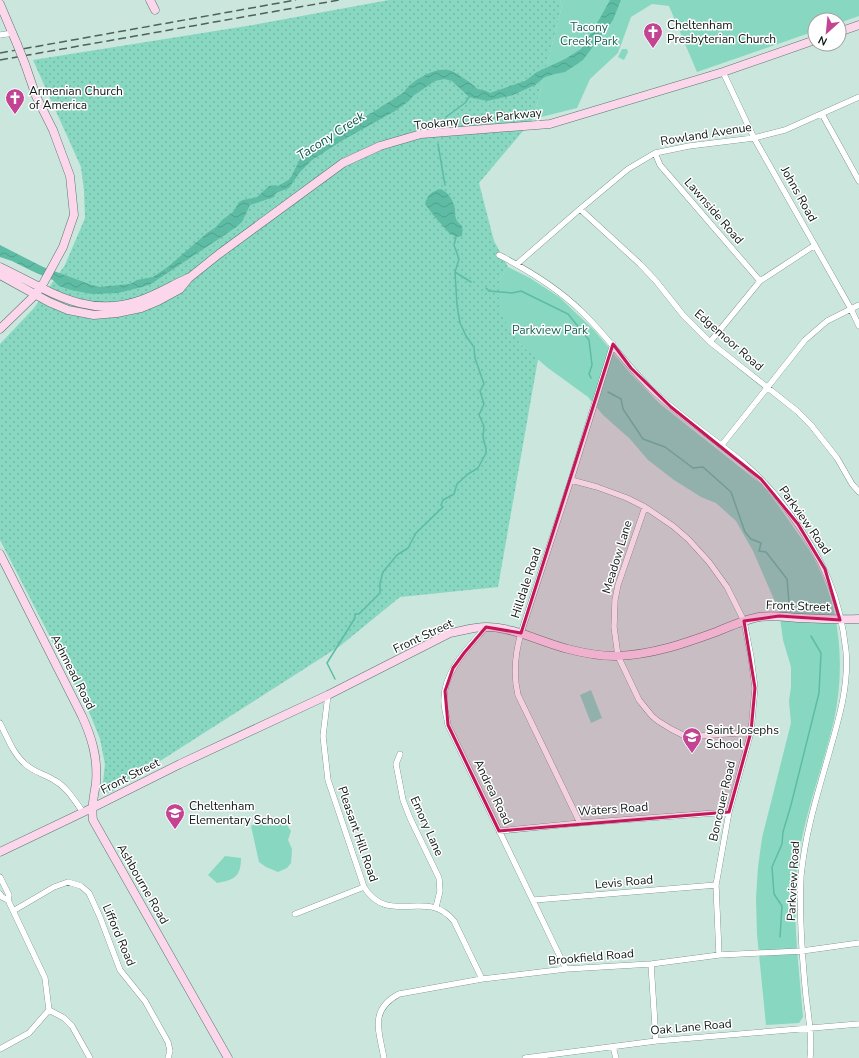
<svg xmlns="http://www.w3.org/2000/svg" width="859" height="1058" viewBox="0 0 859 1058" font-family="'Nunito Sans',sans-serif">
  <defs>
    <pattern id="grass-dots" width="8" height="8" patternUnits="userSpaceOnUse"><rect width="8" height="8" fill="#88d7c1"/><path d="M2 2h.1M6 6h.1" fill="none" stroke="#74b8a5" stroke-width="1.8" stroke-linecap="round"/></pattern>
    <pattern id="water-waves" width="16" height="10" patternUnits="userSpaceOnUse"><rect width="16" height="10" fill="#5ebca4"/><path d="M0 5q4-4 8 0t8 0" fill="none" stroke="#50a18c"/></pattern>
  </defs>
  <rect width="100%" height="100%" fill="#cae6dd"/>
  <path fill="url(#grass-dots)" d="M389,0h171l2,6 -29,113 -54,64 15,58 14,26 -9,13 21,64 18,15 -40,228 -98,10 -60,49 -230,147 -8,-2 3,-27 -5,-25 -10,-25 -90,-174v-196l34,-36 31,-43 20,-47 -1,-27 -3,-24 -48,-107 220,-35z"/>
  <path fill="#88d7c1" d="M560,0h299v16l-20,7v-3h-24v11l-118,41 -28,-66 -17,-2 -21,13 -13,36 -28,26 -13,29 -44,11 29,-113z
    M622,49h5l1,3 -4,8 -6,-3z
    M508,267l22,11 29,19 35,33 36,43 29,30 102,81c12,13 21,27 31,41 9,13 19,26 26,41 23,46 27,103 16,154 -11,47 -29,92 -36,140 -7,52 1,106 5,157l-4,6 -33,2 -9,-91 -1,-36 2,-31 4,-29 29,-115 -2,-22 2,-14v-20l-8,-27 -4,-29 -26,-60 -17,-30 -20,-18 -15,-6 -27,-17 -26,-20 -18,-21 -27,-24 -15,-18 -40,-29 -28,-24 -19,-29 -2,-35z
    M591,690l11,28 -11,5 -11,-28z
    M276,817l8,4 7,10 -3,9 4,9 -1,14 -4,5 -9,4 -12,-5 -7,-5 -8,-36 15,-8z
    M225,856l16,2c0,19 -7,22 -24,25l-9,-8z"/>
  <path fill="url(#water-waves)" d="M610,0h11l-8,20 -30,40 -18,12 -10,2 -10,3 -10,8 -22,10 -26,6 -18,-4 -17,-16 -8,-2 -9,2 -22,15 -4,5 -14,10 -52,29 -31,20 -12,12 -11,16 -13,5 -2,4 -24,8 -8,17 -7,6 -84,56 -9,3 -24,6 -26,1 -21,-4 -12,-4 -6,-6 -21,-9 -20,-10 -12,-4v-12l43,22 49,18 8,2 30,-3 7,-4 16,-3 16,-11 38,-33 9,-6 6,-7 11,-8 6,-10 4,-2 14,-3 12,-11 6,-1 3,1 12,-7 10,-20 8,-6 8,-3 34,-21 12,-10 38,-24c5,-3 7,-8 11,-11 10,-8 28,-18 41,-13 7,4 15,9 21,14 3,2 2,3 5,4 4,1 8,1 12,4l35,-12 12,-9 28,-13 16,-10 19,-31z
    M441,189c8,4 12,11 14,20 0,3 0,7 1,10 4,8 8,3 6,17l-6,1 -7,-4 -15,-17 -9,-12c2,-9 7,-13 16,-15z"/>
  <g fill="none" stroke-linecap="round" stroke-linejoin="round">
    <path stroke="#5ebca4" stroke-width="1.5" d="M447,121l-1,-4 19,-14 4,-6
      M438,144l7,41
      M456,237l-2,8 5,14 -4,13 16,10
      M486,288l3,3 23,2 9,-2 47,23 21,26 3,25 -3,9 2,4
      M608,392l13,7 2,10 20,30 22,8 28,21 10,-1 28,25 14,40 6,7 10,4 -2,8 7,1 21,27 2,24
      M335,679l-8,-16 28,-45v-4h4l21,-21v-10l3,-11 14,-17 11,-7 8,-15 27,-26 -2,-2 2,-5 11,-6 3,-10 11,-10 10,-6 8,-15v-4l-3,-12 1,-11 -5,-11 5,-11 -4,-13 4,-7 -9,-26 -1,-11 -8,-11 -6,-13 -3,-18 -2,-33
      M780,937l2,-31 -8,-12 -2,-27 10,-23 1,-12 8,-27 28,-112 2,-40 -10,-17"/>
    <g stroke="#5c766e" stroke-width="6">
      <path id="street" d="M0,35l13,-2
        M723,72l31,66 97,171 8,17
        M822,114l37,67
        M655,153l5,12 100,116
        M580,209l60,55 16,17 27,34 27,27 87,69 14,14 26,33 15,26 7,8
        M499,255c29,15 60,34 83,57 24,23 43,51 67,75 30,29 65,51 97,78 17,15 32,32 45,50 32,44 49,81 55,136 3,34 -7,67 -16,99 -12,42 -25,83 -29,126 -2,40 1,80 5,120 2,18 7,44 4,62
        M517,264l63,-55 48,-40 27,-16 34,-7 65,-8 31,-8 74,-33
        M710,342l50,-61 55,-36
        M721,446l84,-106 22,-19 32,-16
        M571,480l26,7 30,11 18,9 28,19 15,13 21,23 18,25 17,34 7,36 4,31 -2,21 -2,23 -22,80 -13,73 3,70
        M645,507l-27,78 -3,15 -1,27 4,29 21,44 13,16 6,5 13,8 12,6 17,1 51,-4
        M486,627c-17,20 -43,45 -42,74 0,8 3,16 4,24l118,244
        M328,695l-5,41 5,44 36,107c25,40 62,0 90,34l28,58
        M0,723c7,14 13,30 24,40 9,9 20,11 30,17 13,7 20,20 29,32
        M400,754l-4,10 7,36 7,18 29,60 1,13 -4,16
        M580,823l-62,-128c-5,-21 -3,-41 3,-62l50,-153 42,-136
        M499,831l81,-8 149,-11
        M0,877l9,18 -1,5 37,78 4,32 -20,23 -29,16
        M0,894l2,3 6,3
        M534,900l182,-15
        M13,911l41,-24 14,-5 13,4 8,7 11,24 20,53 25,31 23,41 2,9 -2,7
        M295,914l69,-27
        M651,964l5,77
        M49,1010l15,8 8,8 18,32
        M613,1047l3,11
        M384,1058c-5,-27 -15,-48 15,-64l83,-15 84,-10 85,-5 68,-9 83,-4 57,-8
        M525,1058l131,-17 203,-17"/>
    </g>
    <g stroke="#5c766e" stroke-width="9">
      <path id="secondary" d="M150,0l5,10
        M0,4l17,40
        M839,32l20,-7
        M0,267c47,22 86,53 141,33 17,-6 31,-15 47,-22
        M0,275l49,27 19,8 26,5 23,-2 24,-5 17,-7 22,-12 9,-11 30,-24 124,-91 37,-17 41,-12 129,-10 173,-52 92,-32
        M0,329l35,-34 9,-13 19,-35 11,-32 -4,-39 -17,-46 -17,-34 -11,-32
        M0,554l82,162c10,22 16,42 14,67 -2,14 -5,23 -3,37l135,238
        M0,852l92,-44 88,-44 148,-69 122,-62c12,-2 23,-6 36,-6 28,0 54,15 82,22 15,4 32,7 48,7 35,-1 67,-12 100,-24 14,-6 28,-12 43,-15 13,-2 26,0 39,1 21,1 41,2 61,1"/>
    </g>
    <use href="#street" stroke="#fff" stroke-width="5.5"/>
    <use href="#secondary" stroke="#fcd7ec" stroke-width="8"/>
    <path stroke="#50605b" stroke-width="1.5" stroke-dasharray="8 4" stroke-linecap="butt" d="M0,53l296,-53
      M0,60l339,-60"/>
    <g stroke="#5c766e" stroke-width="9" stroke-linecap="butt">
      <path id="secondary-bridge" d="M17,44l8,20"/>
    </g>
    <use href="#secondary-bridge" stroke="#fcd7ec" stroke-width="8"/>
  </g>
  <path fill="#c2185b" fill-opacity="0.2" stroke="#c2185b" stroke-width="3" stroke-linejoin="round" d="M613,344l18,24 40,39 90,72 37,45 27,45 15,51 -61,-4 -35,5 11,67 -4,44 -22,80 -230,19 -51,-106 -3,-34 8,-23 11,-15 22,-26 35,6z"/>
  <defs>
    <g id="church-pin" transform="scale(1)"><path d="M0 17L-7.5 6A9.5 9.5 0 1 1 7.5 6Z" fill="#c24492" stroke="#fff"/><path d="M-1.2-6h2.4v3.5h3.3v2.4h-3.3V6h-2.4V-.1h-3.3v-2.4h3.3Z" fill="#fff"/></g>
    <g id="school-pin" transform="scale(1)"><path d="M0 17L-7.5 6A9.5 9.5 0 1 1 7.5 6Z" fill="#c24492" stroke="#fff"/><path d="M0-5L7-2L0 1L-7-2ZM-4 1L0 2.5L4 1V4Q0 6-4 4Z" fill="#fff"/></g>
  </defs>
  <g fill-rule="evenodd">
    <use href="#church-pin" x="653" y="32"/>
    <use href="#church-pin" x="15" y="98"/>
    <use href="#school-pin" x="692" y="737"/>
    <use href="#school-pin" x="175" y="813"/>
  </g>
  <g text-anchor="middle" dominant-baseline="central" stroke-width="3" stroke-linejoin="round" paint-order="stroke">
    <g font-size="12" fill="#0e1815" stroke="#fff" text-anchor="start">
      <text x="667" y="25">Cheltenham<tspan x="667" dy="14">Presbyterian Church</tspan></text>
      <text x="29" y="91">Armenian Church<tspan x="29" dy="14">of America</tspan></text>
      <text x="706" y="730">Saint Josephs<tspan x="706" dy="14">School</tspan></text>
      <text x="189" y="806">Cheltenham<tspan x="189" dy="14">Elementary School</tspan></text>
    </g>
    <g font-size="12" fill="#1a6454" stroke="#fff">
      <text x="589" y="27">Tacony<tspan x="589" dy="14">Creek Park</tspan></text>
      <text x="550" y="330">Parkview Park</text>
    </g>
    <g font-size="12" fill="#0e1815" stroke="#fff">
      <text transform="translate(478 119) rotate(-6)">Tookany Creek Parkway</text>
      <text transform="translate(706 134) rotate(-9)">Rowland Avenue</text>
      <text transform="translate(799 194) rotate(61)">Johns Road</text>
      <text transform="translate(714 211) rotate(49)">Lawnside Road</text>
      <text transform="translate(729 340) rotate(41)">Edgemoor Road</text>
      <text transform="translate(805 520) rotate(55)">Parkview Road</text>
      <text transform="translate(617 557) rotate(-73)">Meadow Lane</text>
      <text transform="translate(526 583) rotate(-72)">Hilldale Road</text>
      <text transform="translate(798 606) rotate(2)">Front Street</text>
      <text transform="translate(423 636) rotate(-25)">Front Street</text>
      <text transform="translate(73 672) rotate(63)">Ashmead Road</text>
      <text transform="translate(130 776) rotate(-27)">Front Street</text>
      <text transform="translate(493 792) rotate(64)">Andrea Road</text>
      <text transform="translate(722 801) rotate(-77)">Boncouer Road</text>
      <text transform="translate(613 809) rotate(-4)">Waters Road</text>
      <text transform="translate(427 826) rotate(66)">Emory Lane</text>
      <text transform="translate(358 834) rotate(71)">Pleasant Hill Road</text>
      <text transform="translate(793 881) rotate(-87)">Parkview Road</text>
      <text transform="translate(624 882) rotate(-5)">Levis Road</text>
      <text transform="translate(143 884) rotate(60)">Ashbourne Road</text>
      <text transform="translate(119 935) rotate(67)">Lifford Road</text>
      <text transform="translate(591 957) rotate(-5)">Brookfield Road</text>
      <text transform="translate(691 1027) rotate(-5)">Oak Lane Road</text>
    </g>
    <g font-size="13" font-style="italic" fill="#085949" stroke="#fff">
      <text transform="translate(331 136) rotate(-33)">Tacony Creek</text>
    </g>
  </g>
  <g transform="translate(827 32) rotate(207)"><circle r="19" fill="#ffffff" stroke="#9fa3a1"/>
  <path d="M0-3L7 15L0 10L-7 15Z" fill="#c24492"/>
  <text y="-6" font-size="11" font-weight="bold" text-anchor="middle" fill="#0e1815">N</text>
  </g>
</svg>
